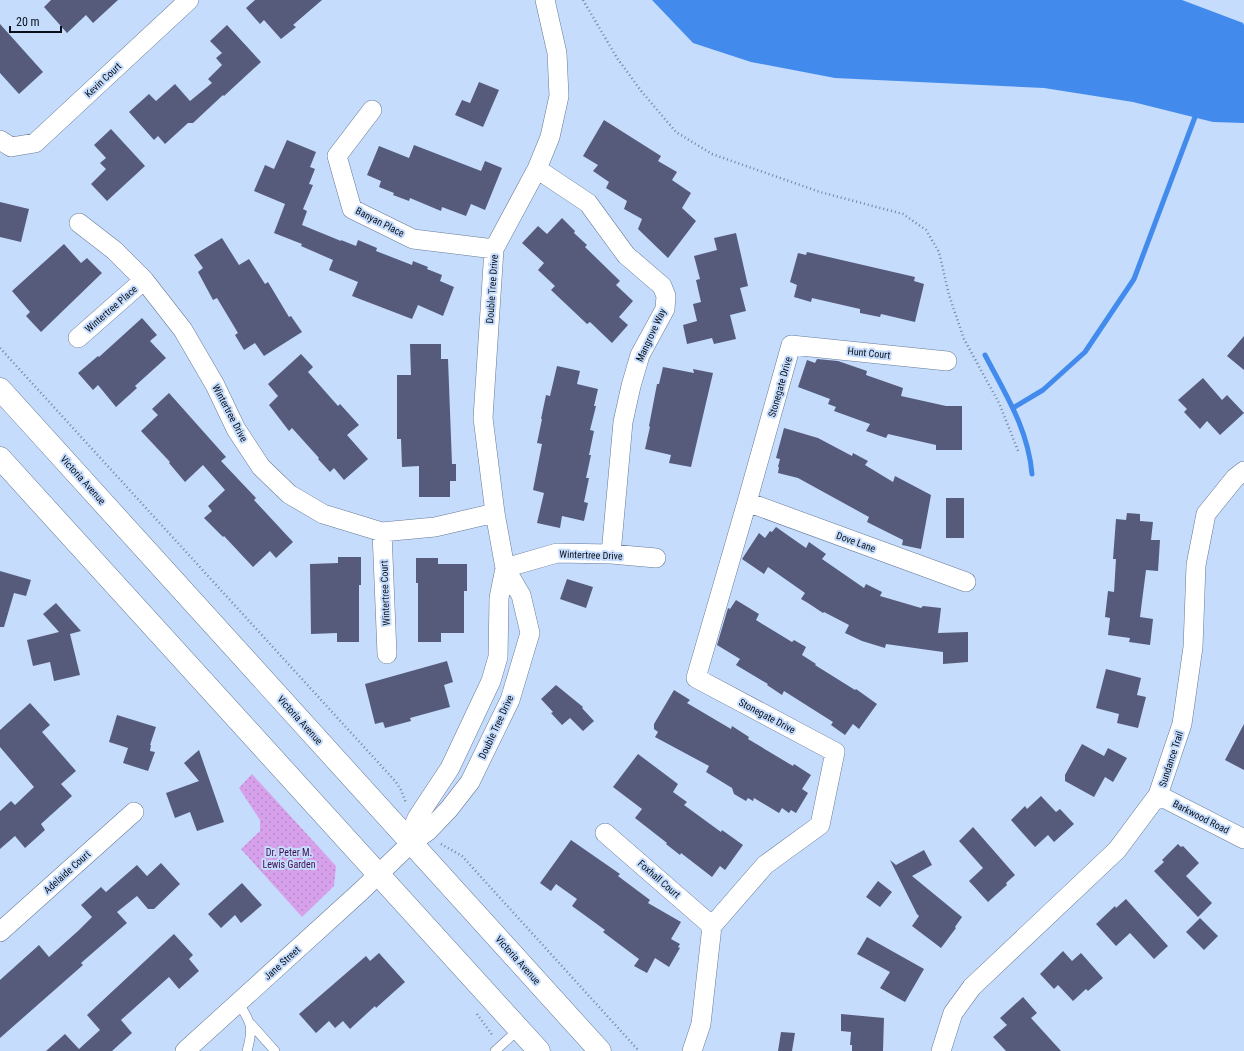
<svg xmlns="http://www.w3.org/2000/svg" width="1244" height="1051" viewBox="0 0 1244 1051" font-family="'Roboto Condensed',sans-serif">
  <defs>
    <pattern id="green-dots" width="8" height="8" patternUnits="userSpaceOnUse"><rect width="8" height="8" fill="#d6a1ea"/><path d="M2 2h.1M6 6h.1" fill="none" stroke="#b689c8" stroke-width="1.8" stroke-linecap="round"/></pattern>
  </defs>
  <rect width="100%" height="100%" fill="#c5dcfc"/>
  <path fill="url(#green-dots)" d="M252,774l84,92 -2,20 -32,31 -61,-68 19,-18v-11l-21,-32z"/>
  <path fill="#428bed" d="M652,0h530l61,23 1,2v98l-31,-1 -80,-20 -89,-14 -209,-10 -84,-16 -58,-19z"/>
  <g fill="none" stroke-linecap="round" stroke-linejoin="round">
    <path stroke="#428bed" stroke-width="5" d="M985,355c21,40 43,74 47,119
      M1013,408l30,-18 42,-38 49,-73 61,-162"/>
  </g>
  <path fill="#565b7b" d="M51,0h67l-25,23 -7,-8 -19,18 -23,-26z
    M255,0h67l-29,25 3,2 -15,12 -17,-19 -4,4 -14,-16z
    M0,24l43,48 -24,22 -19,-21z
    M227,25l34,37 -37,34 -1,-1 -30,28h-5l-23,21 -7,-8 -4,4 -25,-28 20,-18 7,7 19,-17 15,17 22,-18 -4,-4 14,-14 -6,-7 6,-5 -12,-12z
    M479,82l20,8 -16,37 -28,-12 7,-15 8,3z
    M604,120l57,36 -3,5 19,11 -5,8 19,13 -9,15 14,13 -28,37 -30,-29 4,-10 -18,-10 3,-8 -21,-13 3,-6 -16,-11 5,-6 -15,-9z
    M111,129l34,37 -38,35 -16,-17 15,-15 -6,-6 6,-5 -12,-13z
    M287,140l29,12 -6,15 5,2 -6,15 4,1 -10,24 4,2 -5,14 39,16v-1l15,6 2,-6 19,8 -1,3 36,14 1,-4 15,6 -1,2 15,6 -2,6 14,6 -11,29 -25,-11 -6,14 -60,-23 6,-14 -29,-12 4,-10 -32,-14 1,-2 -28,-11 11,-29 -31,-13 11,-26 9,4z
    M414,145l67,26 4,-10 17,7 -17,42 -14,-6 -5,12 -24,-9 -1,4 -31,-13 -1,3 -16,-6 1,-2 -15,-6 2,-6 -14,-6 12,-29 30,12z
    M0,202l29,7 -8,33 -21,-5z
    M562,218l13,13 -1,2 13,12 -2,2 35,34 -4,4 17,16 -14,16 9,8 -16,18 -22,-21 -3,2 -36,-34 4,-4 -17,-16 6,-7 -22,-20 16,-17 9,8z
    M736,233l12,53 -8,2 6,23 -16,4 6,24 -22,5 -2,-6 -25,6 -4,-19 14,-4 -4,-17 8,-2 -5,-22 4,-1 -6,-23 23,-6 -3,-12z
    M222,238l17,27 10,-6 16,25 3,-2 21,35 2,-1 11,16 -38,24 -9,-13 -11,7 -9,-15 3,-2 -21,-35 -4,2 -15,-28 5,-4 -9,-13z
    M64,244l17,19 6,-5 15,15 -61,59 -15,-16 4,-4 -18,-21z
    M807,252l108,25 -1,4 10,3 -9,38 -34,-8 -1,3 -20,-4v-4l-48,-11 -1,4 -17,-5 3,-12 -7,-3 8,-29 8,2z
    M142,318l15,17 -7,6 16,17 -31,28 2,2 -21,19 -18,-22 -5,5 -15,-17 20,-17 1,1z
    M1244,336v34l-17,-14z
    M410,344h31v15h7l4,105h4v17h-6v16h-31v-31l-17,1 -1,-28h-4v-64h14z
    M301,354l12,13 -5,5 30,34 2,-2 19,21 -12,10 21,24 -24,21 -10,-12 -4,4 -12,-13 1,-1 -27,-30 -3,3 -20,-26 9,-9 -10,-12z
    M817,359l21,2 29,10 -1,4 37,13 -2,8 45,10h16v44h-26v-5l-48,-11 -2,4 -20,-7 4,-7 -36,-13 2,-4 -8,-3 2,-5 -32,-12 9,-27 8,3z
    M557,366l23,5 -3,13 21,5 -4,17h2l-6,24 4,1 -5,24h2l-5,23h3l-5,24 4,1 -4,18 -22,-5 -2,12 -23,-5 7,-30 -11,-3 9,-46 -5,-1 5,-24h-1l5,-24 4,1z
    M663,367l31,6 -1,-4 20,4 -22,94 -22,-4 2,-8 -26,-6 5,-22 -1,-1 8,-42h2z
    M1203,378l19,22 5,-5 17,18 -24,22 -13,-14 -7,8 -16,-17 3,-3 -9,-9z
    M169,393l57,64 -5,4 35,37 -2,2 39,42 -17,16 -6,-7 -17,16 -29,-31 -1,1 -19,-19 8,-7 -4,-5 17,-16 -22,-25 -18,17 -16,-19 1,-1 -29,-31 17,-16 -6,-6z
    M784,428l34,10 34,18 1,-3 15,8 -3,4 28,17 2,-6 36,19 -10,54 -19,-4 1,-5 -36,-18 2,-5 -71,-39 -20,-5 1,-6h-1l2,-8 -4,-1z
    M946,498h18v40h-18z
    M1127,513l13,1v7l13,1 -2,18h9l-2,31 -12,-1 -6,47 13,2 -3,26 -21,-3 1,-4 -22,-3 2,-17 -5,-1 3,-26 6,1 2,-33h-3l3,-40 10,1z
    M776,527l30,21 3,-6 17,12 -4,5 42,29 2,-4 16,8 -2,4 41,12 2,-2 18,2 -3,25 30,-1v30l-25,2v-12l-57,-8 -1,4 -23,-7 -17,-8 4,-8 -25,-13 -1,1 -15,-10 -7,-4 4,-6 -37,-26 -4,7 -22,-15 17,-26 6,5 5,-7 2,1z
    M338,557h23v28h-2v57h-22v-9l-26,1 -1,-70 28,-1z
    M416,558h22v6h29v27h-3v42h-23v9h-23v-59h-2z
    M0,571l31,9 -5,16 -12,-3 -10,34h-4z
    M567,579l26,8 -7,21 -26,-9z
    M736,600l23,14 -3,6 36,22 2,-2 12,7 -4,8 14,9 -1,1 40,25 1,-1 21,15 -18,25 -6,-5 -8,11 -14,-10 2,-3 -49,-31 -2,4 -15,-10 1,-1 -32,-19 4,-6 -23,-14 11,-37 2,1z
    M56,603l25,28 -11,3 10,41 -26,6 -4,-19 -17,4 -6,-26 32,-8 -16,-18z
    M447,661l6,21 -9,3 6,22 -40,11 1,3 -26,7 -2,-6 -8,2 -10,-40z
    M1106,669l35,9 -4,17 9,2 -8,31 -21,-5 2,-9 -23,-6z
    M556,685l27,22 -1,1 12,13 -11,10 -13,-13 -8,7 -11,-12 2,-1 -12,-13z
    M674,690l16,10 -3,3 44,26 1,-3 17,11 -1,2 45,27 1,-2 17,11 -9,14 6,4 -12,20 -5,-3 -2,3 -7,-5 -3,5 -25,-15 -1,3 -5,-3 -2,3 -12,-7 -2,-6 -26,-16 3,-6 -54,-29 3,-5 -4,-3v-5z
    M30,703l20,22 -8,7 34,39 -15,13 11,12 -31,28 4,6 -20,18 -10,-12 -15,13v-38l11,-10 4,4 19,-18 -34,-40v-17z
    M117,715l39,12 -6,18h1l-1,6 5,1 -7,19 -25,-8 5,-15 -19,-6z
    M1244,724v46l-19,-10z
    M1082,744l22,12 4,-8 19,10 -14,24 -8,-5 -11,20 -29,-16v-6z
    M199,750l25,72 -27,9 -7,-19 -15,6 -9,-25 33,-12 -15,-18z
    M638,754l40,30 -5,8 14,10 -3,3 37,27 1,-2 21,15 -18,25 -5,-4 -8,11 -31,-24 -1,2 -14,-11 1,-1 -32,-25 7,-9 -29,-22z
    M1041,796l15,16 4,-3 14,15 -20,18 -6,-7 -13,12 -24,-27 14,-14 2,3z
    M973,827l42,48 -9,8 1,2 -19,17 -19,-21 14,-13 -24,-27z
    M571,840l49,34 -2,2 32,24 -2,3 33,19 -10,17 9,5 -2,3 2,1 -11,19 -14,-9 -8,15 -13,-7 5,-7 -36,-27 2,-2 -33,-24 5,-7 -21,-15 -5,7 -11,-8z
    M1178,844l3,3 2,-1 16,17 -13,13 26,27 -14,14 -44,-46 10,-9 -2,-2z
    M924,850l8,15 -20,11 50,41 -7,10 1,1 -15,20 -29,-22 7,-10 -2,-2 -27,-54 6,5z
    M161,863l19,21 -26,25h-6l-11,-13 -20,16 10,11 -46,40 2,2 -83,73v-58l39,-35 10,12 29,-26 14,-14 -11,-12 20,-18 5,5 31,-27 10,11z
    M878,881l14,11 -12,15 -14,-10z
    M242,883l20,22 -21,18 -6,-8 -14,13 -13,-14z
    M1126,899l42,47 -14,13 -24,-26 -14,13 -20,-22 19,-18 1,2z
    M1200,918l18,18 -14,14 -18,-18z
    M174,934l19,21 -4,4 10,12 -20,18 -10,-12 -48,43 11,13 -20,18h-66l19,-17 14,15 21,-19 -13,-15z
    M867,937l57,32 -19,33 -25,-14 10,-16 -33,-18z
    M1063,951l9,10 9,-8 22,25 -15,13 -2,-2 -13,12 -15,-16 -4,4 -14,-15z
    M379,953l26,29 -29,26 -1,-2 -25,23 -7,-8 -8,7 -6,-7 -13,12 -17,-19 67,-58 4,5z
    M1023,997l14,16 -6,5 30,33h-55l-13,-14 14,-12 -7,-7z
    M841,1014l43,4 -1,33h-31v-6h-2l1,-13 -10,-1z
    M781,1032l14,1 -3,18h-14z"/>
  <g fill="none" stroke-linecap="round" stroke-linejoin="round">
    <g stroke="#667a97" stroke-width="10">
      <path id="service" d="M238,1002c13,21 16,24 9,49
        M251,1024l24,27
        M495,1051l24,-22"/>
    </g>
    <g stroke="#667a97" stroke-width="20">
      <path id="minor" d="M372,110l-35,46 15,53 61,30 81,10
        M0,140l11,7 24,-4 154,-143
        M537,169l51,34 38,52 36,31 4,10 -1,13 -25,46 -9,31 -8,36 -12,132
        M79,223l35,27 30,30 39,50 32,55 21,44 25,38 28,27 34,20 59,18 53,-5 60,-14
        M78,338l66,-58
        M747,502l219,80
        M382,532l5,122
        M505,568l52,-15 54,1 45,4
        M1158,795l86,44
        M605,833l107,93
        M411,843l1,-13 5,-12 33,-50 41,-87 7,-24 1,-59 6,-30
        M0,932l134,-120
        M185,1051l175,-159 51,-49 17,-12 21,-22 21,-27 40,-82 20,-67 -9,-38 -16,-27 -10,-55 -12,-95 11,-169 43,-80 13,-32 9,-41 -2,-43 -12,-53
        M692,1051l9,-27 11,-98 53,-61 55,-40 15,-73 -139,-74 51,-176 44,-157 156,16
        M941,1051l12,-38 19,-26 145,-137 41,-55 24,-71 11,-77 3,-82 10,-51 29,-36 9,-7"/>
    </g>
    <g stroke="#667a97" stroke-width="23">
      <path id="secondary" d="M0,389l600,662
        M0,458l539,593"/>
    </g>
    <path stroke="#74849b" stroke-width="2.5" stroke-dasharray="1 3" stroke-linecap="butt" d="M583,0l34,58 25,34 34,40 36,22 108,38 83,22 23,16 13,22 10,43 15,44 35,64 20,50
      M0,348l396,434 5,8 5,13
      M441,844l21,12 177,195
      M477,1014l16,22"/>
    <use href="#service" stroke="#fff" stroke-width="9"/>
    <use href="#minor" stroke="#fff" stroke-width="19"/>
    <use href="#secondary" stroke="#fff" stroke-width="22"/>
  </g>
  <g text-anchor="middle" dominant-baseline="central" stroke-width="4" stroke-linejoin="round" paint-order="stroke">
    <g font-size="10" fill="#080f1a" stroke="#c5dcfc">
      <text transform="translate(103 80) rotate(-43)">Kevin Court</text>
      <text transform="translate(380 222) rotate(27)">Banyan Place</text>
      <text transform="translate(492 289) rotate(-86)">Double Tree Drive</text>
      <text transform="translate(111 309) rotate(-41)">Wintertree Place</text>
      <text transform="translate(651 335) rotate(-65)">Mangrove Way</text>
      <text transform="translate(869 353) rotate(6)">Hunt Court</text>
      <text transform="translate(780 387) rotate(-74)">Stonegate Drive</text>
      <text transform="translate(230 413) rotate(62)">Wintertree Drive</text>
      <text transform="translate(83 480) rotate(48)">Victoria Avenue</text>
      <text transform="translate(856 542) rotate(20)">Dove Lane</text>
      <text transform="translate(591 555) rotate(2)">Wintertree Drive</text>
      <text transform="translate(385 593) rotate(-92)">Wintertree Court</text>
      <text transform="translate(767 716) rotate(28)">Stonegate Drive</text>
      <text transform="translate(300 720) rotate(48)">Victoria Avenue</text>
      <text transform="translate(496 727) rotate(-65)">Double Tree Drive</text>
      <text transform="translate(1171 759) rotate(-72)">Sundance Trail</text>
      <text transform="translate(1201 817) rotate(27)">Barkwood Road</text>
      <text transform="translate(67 872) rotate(-42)">Adelaide Court</text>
      <text transform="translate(659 879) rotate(41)">Foxhall Court</text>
      <text transform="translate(518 960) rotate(48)">Victoria Avenue</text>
      <text transform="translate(282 963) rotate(-42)">Jane Street</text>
    </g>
    <g font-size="10" fill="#3f0e4f" stroke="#c5dcfc">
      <text x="289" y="852">Dr. Peter M.<tspan x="289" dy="12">Lewis Garden</tspan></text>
    </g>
  </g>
  <path d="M10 26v6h51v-6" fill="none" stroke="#080f1a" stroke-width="2"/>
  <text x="16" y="26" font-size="12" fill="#080f1a" stroke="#c5dcfc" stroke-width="3" paint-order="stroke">20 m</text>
</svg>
